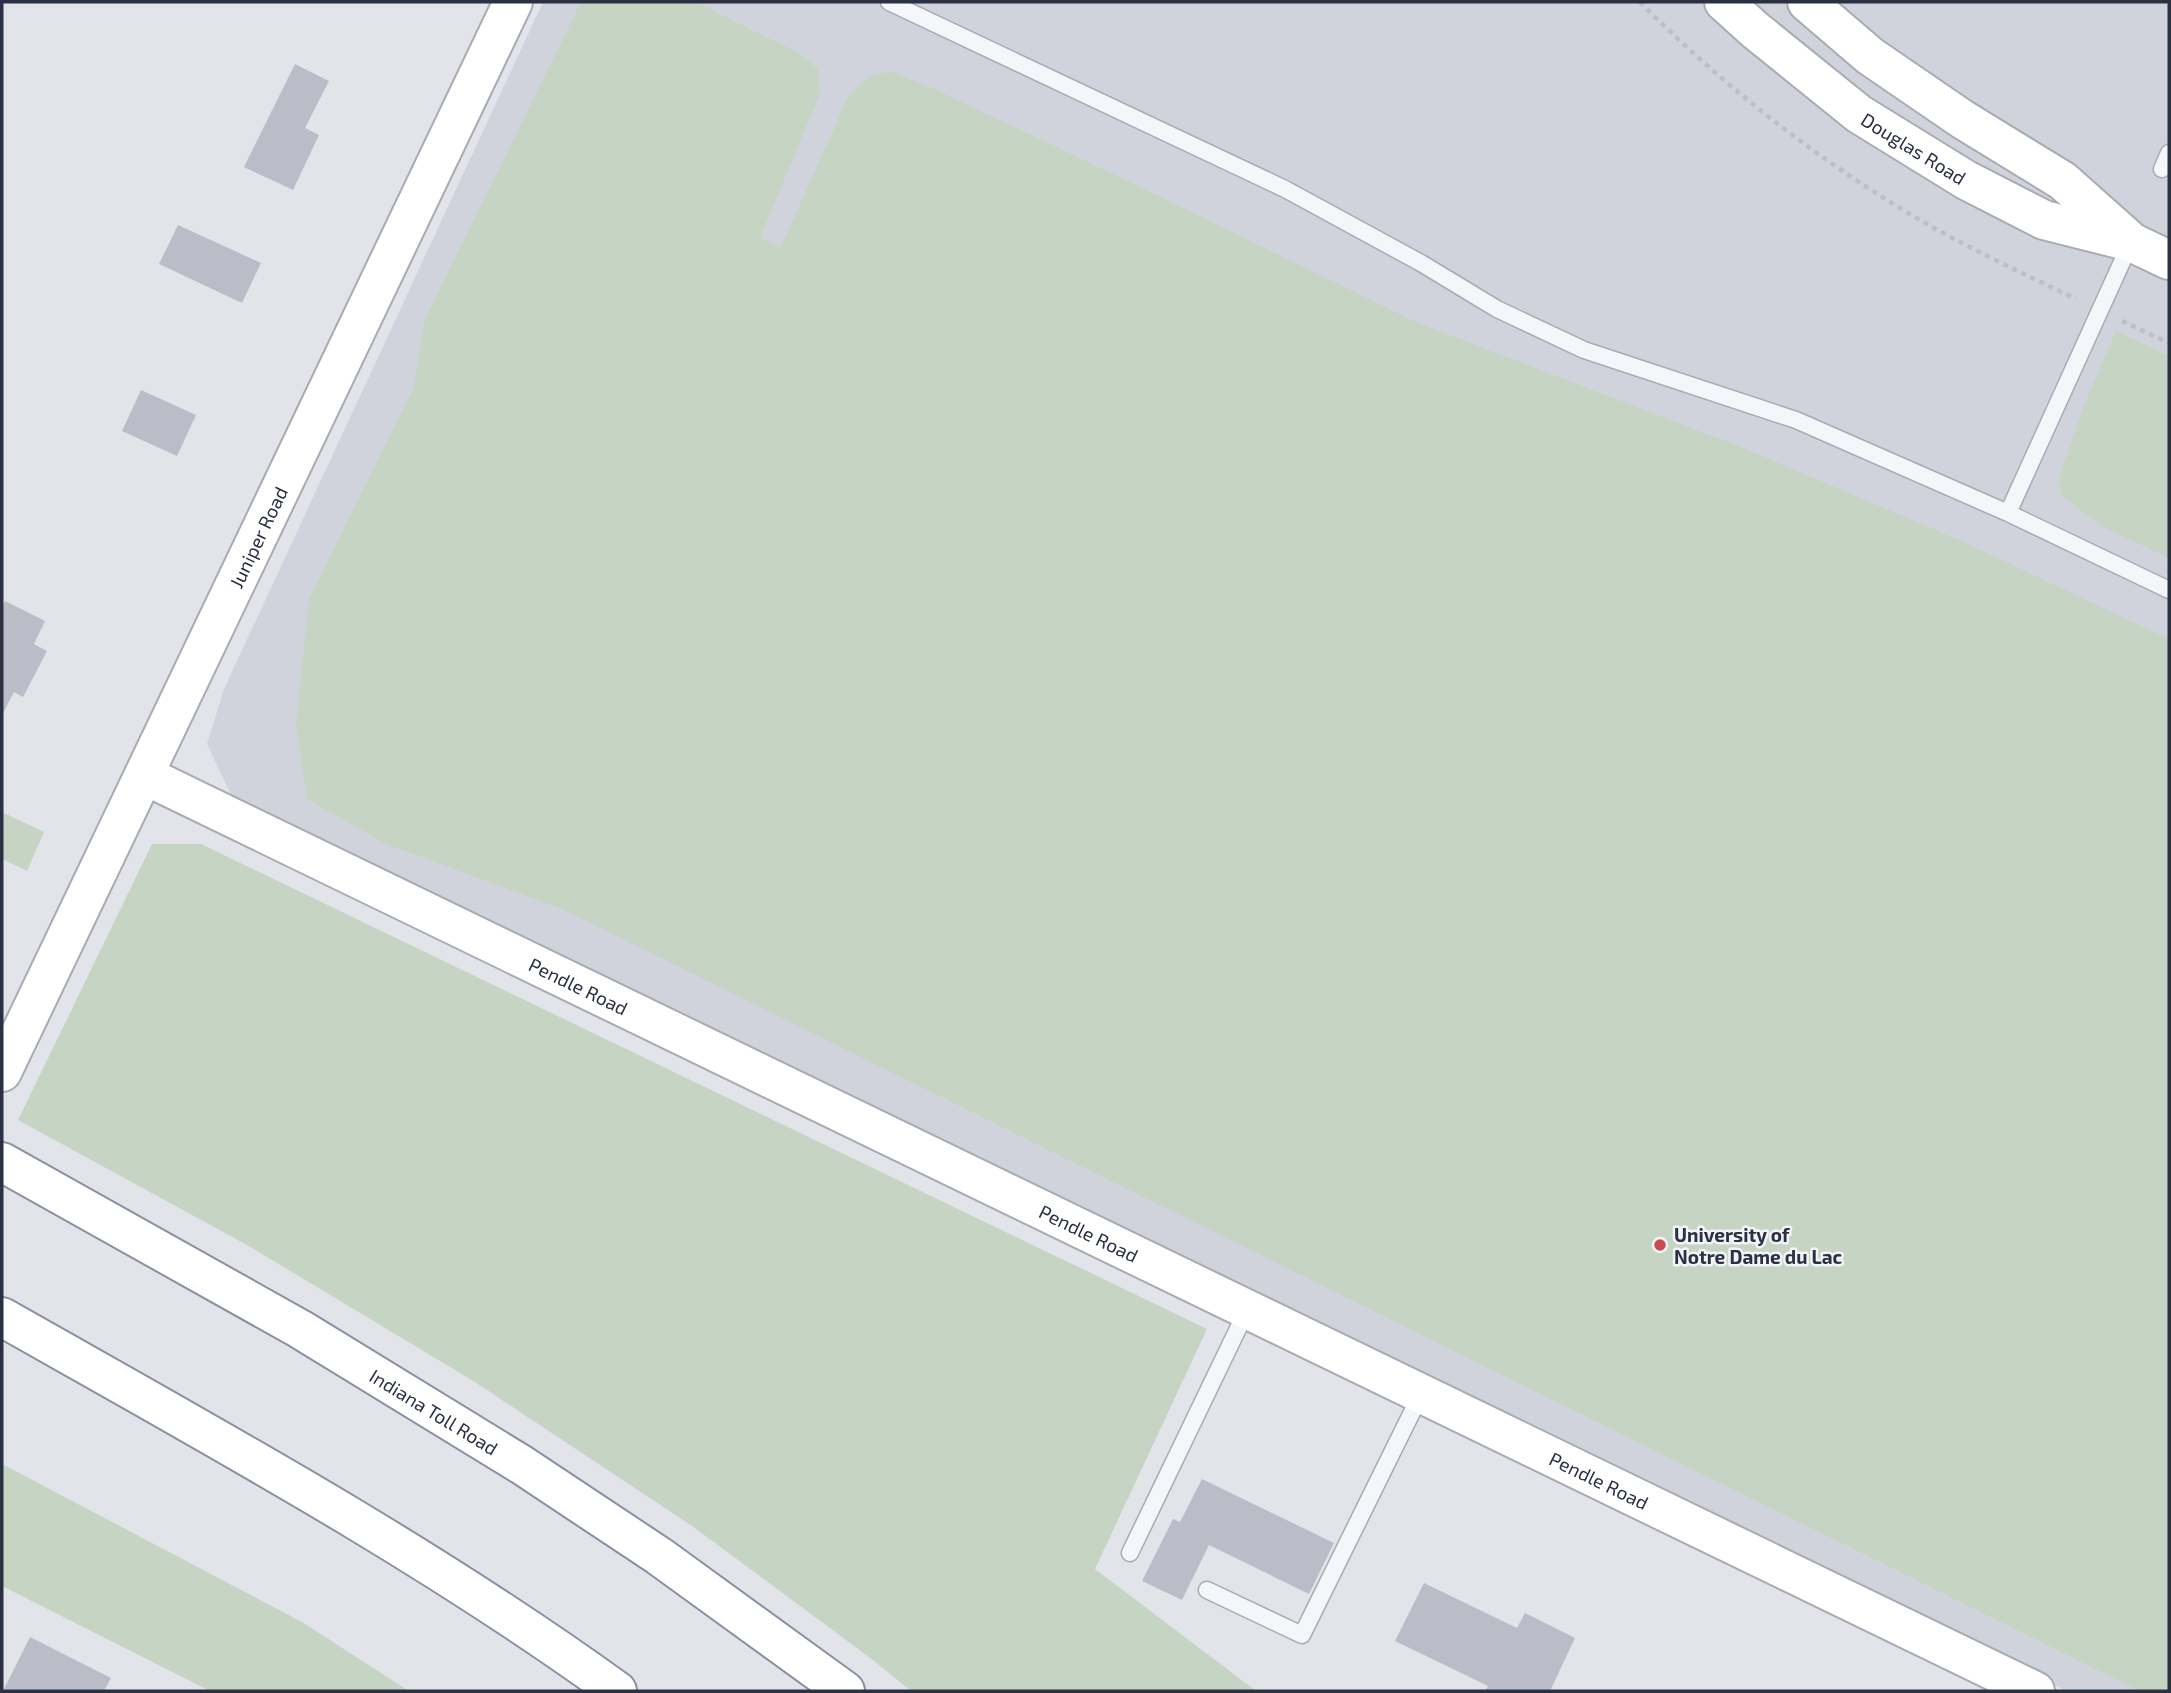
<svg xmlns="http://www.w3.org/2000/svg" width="2171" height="1693" viewBox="0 0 2171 1693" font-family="'Exo 2',sans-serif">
  <rect width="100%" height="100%" fill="#e3e4ea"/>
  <path fill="#d1d3dc" d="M543,2h1626v1689h-102l-1834,-892 -26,-55 17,-55z"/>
  <path fill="#c6d4c4" d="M581,2h115l105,52 17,16 2,24 -60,144 21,9 67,-150 20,-20 22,-6 38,15 204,97 284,139 330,127 218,93 205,97v1052h-29l-1578,-782 -178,-66 -77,-44 -11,-75 13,-125 104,-210 12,-70z
    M2116,331l53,25v202l-68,-32 -40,-31 -2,-17 23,-68z
    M2,812l42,20 -17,39 -25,-12z
    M152,844h49l1006,485 -112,240 161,122h-345l-38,-31 -181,-134 -217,-144 -228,-137 -229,-125z
    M2,1464l300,158 107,69h-199l-208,-105z"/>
  <path fill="#babdc7" d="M295,64l34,17 -24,47 14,7 -26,55 -49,-23z
    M178,225l83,38 -19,40 -83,-39z
    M141,390l55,25 -19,41 -55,-25z
    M5,601l40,20 -11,23 13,7 -24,46 -9,-5 -12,23v-108z
    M1202,1479l132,64 -25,51 -100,-49 -27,55 -40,-19 31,-62 7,3z
    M1424,1583l93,45 8,-15 50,25 -25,53h-65l3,-5 -93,-45z
    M30,1637l81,41 -7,13h-101z"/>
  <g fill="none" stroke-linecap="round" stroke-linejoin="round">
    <g stroke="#a8aab4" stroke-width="19">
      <path id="lane" d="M889,2l396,187 136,74 76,46 87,41 212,70 212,93 161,77
        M2162,169l7,-16
        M2008,513l123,-271
        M1130,1553l117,-243
        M1207,1590l95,45 119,-241"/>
    </g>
    <g stroke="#a8aab4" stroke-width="42">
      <g id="secondary">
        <path id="s1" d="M1724,2l31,28 104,84 107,66 78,40 87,22 38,18"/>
        <path d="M1807,2l63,54 92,63 101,62 64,57"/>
        <path id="s2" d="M144,775l1891,916"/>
        <path id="s3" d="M2,1072l511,-1070"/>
      </g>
    </g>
    <g stroke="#8a90a1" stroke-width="42">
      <g id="highway">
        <path id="s4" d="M2,1162l298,167 222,136 137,91 186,135"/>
        <path d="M2,1317c208,118 420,233 615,374"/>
      </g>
    </g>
    <path stroke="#bcbfc6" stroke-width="4.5" stroke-dasharray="5 5" stroke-linecap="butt" d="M1640,2c82,83 179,159 280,218 50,29 104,54 156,79
      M2122,321l47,22"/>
    <use href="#lane" stroke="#f5f6f9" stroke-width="16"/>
    <use href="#secondary" stroke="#fff" stroke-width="38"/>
    <use href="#highway" stroke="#fff" stroke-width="38"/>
  </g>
  <circle fill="#cb4b4c" stroke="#f2f4f8" stroke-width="2.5" cx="1660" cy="1245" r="7"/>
  <g text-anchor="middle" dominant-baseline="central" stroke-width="5" stroke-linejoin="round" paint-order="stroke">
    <g font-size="19" fill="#2b3042" stroke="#f2f4f8">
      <text stroke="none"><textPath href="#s1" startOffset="240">Douglas Road</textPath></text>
      <text stroke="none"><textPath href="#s3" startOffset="593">Juniper Road</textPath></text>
      <text stroke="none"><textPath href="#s2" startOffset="483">Pendle Road</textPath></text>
      <text stroke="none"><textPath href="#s2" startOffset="1050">Pendle Road</textPath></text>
      <text stroke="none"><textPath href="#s4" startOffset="499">Indiana Toll Road</textPath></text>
      <text stroke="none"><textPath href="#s2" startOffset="1617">Pendle Road</textPath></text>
    </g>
    <g font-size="19" font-weight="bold" fill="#2b3042" stroke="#f2f4f8" text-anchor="start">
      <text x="1674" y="1234">University of<tspan x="1674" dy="22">Notre Dame du Lac</tspan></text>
    </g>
  </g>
  <rect width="2171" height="1693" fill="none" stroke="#2b3042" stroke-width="7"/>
</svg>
